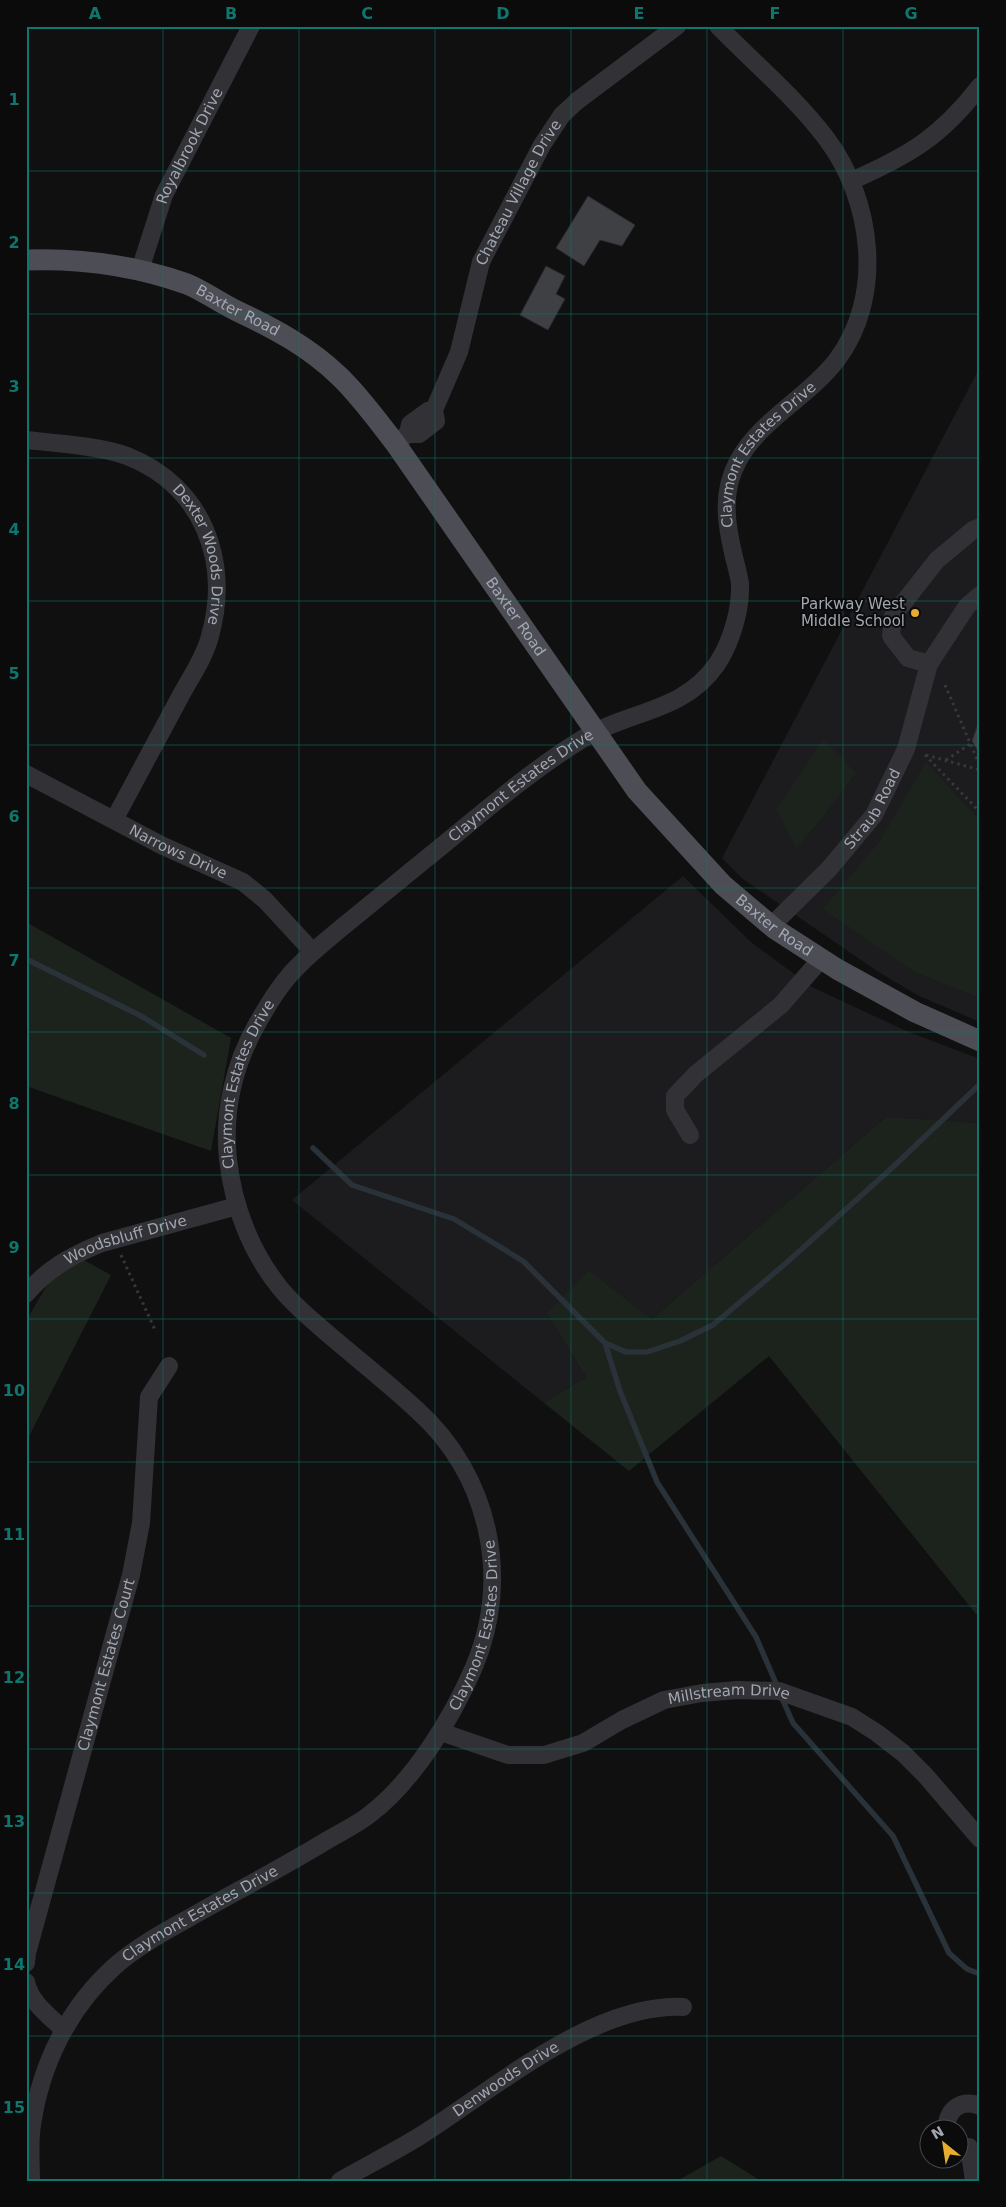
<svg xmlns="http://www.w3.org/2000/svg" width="1006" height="2207" viewBox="0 0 1006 2207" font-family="'DejaVu Sans',sans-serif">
  <rect width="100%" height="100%" fill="#101011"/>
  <path fill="#1c1c1e" d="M980,367v655l-61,-26 -42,-25 -134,-92 -21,-21z
    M683,876l69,67 60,44 92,43 76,29v64l-94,-6 -234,202 -63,-47 -43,41 40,64 -42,26 -252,-203z"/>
  <path fill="#1c231d" d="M823,740l33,33 -33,44 -27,31 -19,-39z
    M926,762l54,59v177l-65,-26 -92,-63 57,-68z
    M26,922l205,116 -20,113 -185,-65z
    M886,1117l94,6v496l-211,-263 -140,115 -85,-68 42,-26 -40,-64 43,-42 63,48z
    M73,1254l38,21 -85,167v-121l20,-34z
    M721,2156l40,25h-84z"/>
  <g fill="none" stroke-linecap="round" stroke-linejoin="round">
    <path stroke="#2a3239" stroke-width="5.5" d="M26,959l115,57 63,39
      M313,1148l39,37 102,34 69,42 82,82 21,9h21l33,-11 33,-16 72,-61 108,-97 86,-82
      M605,1343l15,48 37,91 99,155 22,51
      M781,1696l12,27 100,113 56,117 18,16 13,5"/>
  </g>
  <path fill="#3f4044" stroke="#2a2a2d" d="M588,196l47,29 -13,21 -22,-6 -16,26 -28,-18z
    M546,266l19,10 -9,18 9,5 -17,31 -28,-15z
    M980,718v37l-8,-14z"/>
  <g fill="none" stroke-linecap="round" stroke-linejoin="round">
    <path stroke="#37383d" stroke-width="3" stroke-dasharray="2.5 4" stroke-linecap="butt" d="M945,685l35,81
      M925,755l55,57
      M926,755l54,15
      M946,760l24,-16
      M121,1255l35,77"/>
    <g stroke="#313136" stroke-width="18">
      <path d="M851,181c57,-25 90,-44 129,-95"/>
      <path id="s1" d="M140,270l24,-75 87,-169"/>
      <path d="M408,434l2,-10 18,-13 6,-1"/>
      <path id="s2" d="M26,440c29,3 74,6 101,16 76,30 104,105 83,180 -5,21 -20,42 -30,61 -22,41 -44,82 -66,123"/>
      <path id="s3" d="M395,443l13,-9h11l17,-13 -2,-11 25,-58 22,-90 61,-117 20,-30 15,-14 100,-75"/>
      <path d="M980,527l-7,3 -36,30 -44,56 -2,20 17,22 21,6 38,-58 13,-11"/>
      <path id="s4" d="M26,774l135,71 82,37 22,18 48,52"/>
      <path id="s5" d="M771,926l58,-57 45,-54 32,-66 23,-85"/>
      <path d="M690,1135l-15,-25v-14l21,-22 85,-69 40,-46"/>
      <path id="s6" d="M26,1294c21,-25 46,-39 76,-51l135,-37"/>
      <path id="s7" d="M441,1732l67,23h36l39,-12 39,-23 42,-20 38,-7 35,-3 42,1 73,26 25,16 26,20 22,22 55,64"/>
      <path id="s8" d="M26,1963l1,-10 104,-378 10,-52 8,-126 20,-31"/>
      <path d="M26,1982c5,21 22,33 37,47"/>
      <path d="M947,2130c-2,-20 15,-32 33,-24"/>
      <path d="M969,2147l5,34"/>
      <path id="s9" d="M31,2181c0,-19 -2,-38 1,-56 9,-61 37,-118 83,-159 25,-22 55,-37 83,-53 41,-23 83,-45 123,-69 16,-10 34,-18 48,-29 45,-34 83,-97 105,-148 38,-90 15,-192 -57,-257 -31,-29 -65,-55 -97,-83 -14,-12 -28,-24 -40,-39 -29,-36 -47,-82 -52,-129 -5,-47 6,-94 29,-135 9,-16 19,-33 31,-47 15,-18 34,-33 52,-48 29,-24 58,-47 87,-71 51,-41 101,-86 157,-120 46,-28 99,-25 133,-74 14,-21 24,-54 23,-80 0,-4 -5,-23 -6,-27 -8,-33 -13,-65 4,-96 22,-41 69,-63 98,-100 49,-64 37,-161 -10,-223 -31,-41 -72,-75 -108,-112"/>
      <path id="s10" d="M340,2181c26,-15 54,-29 80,-45 73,-46 173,-133 263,-129"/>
    </g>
    <path stroke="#4d4e55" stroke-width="21" id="s11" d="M26,260c54,-2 110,6 161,24 17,7 33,19 50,27 38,18 72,36 102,65 21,20 38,44 56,67l242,348 86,94 52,44 62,40 78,43 65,29"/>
  </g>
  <path fill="none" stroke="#0f766e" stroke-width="1" stroke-opacity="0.55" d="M163,26v2155M299,26v2155M435,26v2155M571,26v2155M707,26v2155M843,26v2155M26,171h954M26,314h954M26,458h954M26,601h954M26,745h954M26,888h954M26,1032h954M26,1175h954M26,1319h954M26,1462h954M26,1606h954M26,1749h954M26,1893h954M26,2036h954"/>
  <circle fill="#e8ad30" stroke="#0b0b0c" stroke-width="2" cx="915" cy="613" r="5"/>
  <g text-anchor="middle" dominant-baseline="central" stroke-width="4" stroke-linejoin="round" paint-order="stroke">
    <g font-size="15" fill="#a1a6b1" stroke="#0b0b0c">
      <text stroke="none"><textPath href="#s1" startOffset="134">Royalbrook Drive</textPath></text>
      <text stroke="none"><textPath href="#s3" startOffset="294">Chateau Village Drive</textPath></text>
      <text stroke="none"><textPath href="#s11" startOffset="221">Baxter Road</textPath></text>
      <text stroke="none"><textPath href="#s9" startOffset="2286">Claymont Estates Drive</textPath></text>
      <text stroke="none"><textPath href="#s2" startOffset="235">Dexter Woods Drive</textPath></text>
      <text stroke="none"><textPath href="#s11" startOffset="641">Baxter Road</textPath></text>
      <text stroke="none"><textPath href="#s9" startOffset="1822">Claymont Estates Drive</textPath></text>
      <text stroke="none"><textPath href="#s5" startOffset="156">Straub Road</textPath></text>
      <text stroke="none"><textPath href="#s4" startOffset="171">Narrows Drive</textPath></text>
      <text stroke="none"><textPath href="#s11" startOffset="1046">Baxter Road</textPath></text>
      <text stroke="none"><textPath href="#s9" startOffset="1402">Claymont Estates Drive</textPath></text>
      <text stroke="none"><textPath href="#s6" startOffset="116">Woodsbluff Drive</textPath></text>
      <text stroke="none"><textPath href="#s9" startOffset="759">Claymont Estates Drive</textPath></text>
      <text stroke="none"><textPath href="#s8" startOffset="309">Claymont Estates Court</textPath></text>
      <text stroke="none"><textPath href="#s7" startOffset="305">Millstream Drive</textPath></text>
      <text stroke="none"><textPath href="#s9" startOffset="339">Claymont Estates Drive</textPath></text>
      <text stroke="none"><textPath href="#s10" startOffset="195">Denwoods Drive</textPath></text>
    </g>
    <g font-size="15" fill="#a1a6b1" stroke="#0b0b0c" text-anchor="end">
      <text x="905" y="604">Parkway West<tspan x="905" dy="17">Middle School</tspan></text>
    </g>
  </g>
  <rect width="1006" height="2207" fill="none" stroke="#0b0b0c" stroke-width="55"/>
  <g transform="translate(944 2144) rotate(330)"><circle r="24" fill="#0b0b0c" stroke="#47494e"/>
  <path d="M0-4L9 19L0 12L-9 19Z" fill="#e8ad30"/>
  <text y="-8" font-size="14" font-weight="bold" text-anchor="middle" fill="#a1a6b1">N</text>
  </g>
  <rect x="28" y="28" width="950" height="2152" fill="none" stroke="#0f766e" stroke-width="2"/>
  <g font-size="16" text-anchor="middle" font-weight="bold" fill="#0f766e">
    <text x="95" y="19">A</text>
    <text x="231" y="19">B</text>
    <text x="367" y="19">C</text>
    <text x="503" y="19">D</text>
    <text x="639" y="19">E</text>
    <text x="775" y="19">F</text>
    <text x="911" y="19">G</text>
    <text x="14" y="105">1</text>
    <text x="14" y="248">2</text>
    <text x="14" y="392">3</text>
    <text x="14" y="535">4</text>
    <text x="14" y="679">5</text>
    <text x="14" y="822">6</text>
    <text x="14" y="966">7</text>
    <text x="14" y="1109">8</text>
    <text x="14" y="1253">9</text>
    <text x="14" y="1396">10</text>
    <text x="14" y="1540">11</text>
    <text x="14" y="1683">12</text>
    <text x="14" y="1827">13</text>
    <text x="14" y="1970">14</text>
    <text x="14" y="2113">15</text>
  </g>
</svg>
